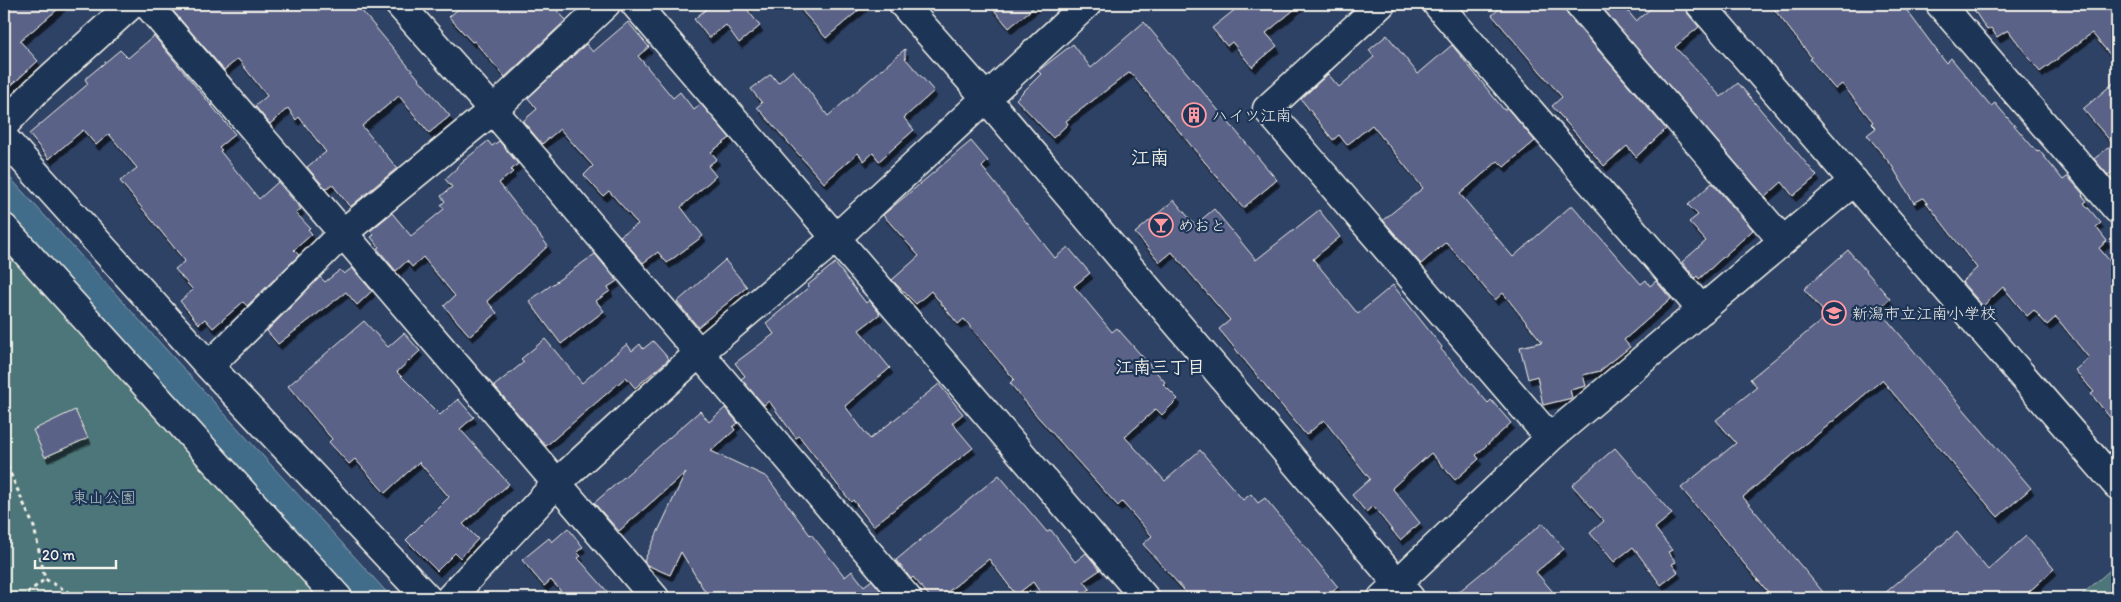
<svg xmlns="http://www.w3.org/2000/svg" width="2121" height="602" viewBox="0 0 2121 602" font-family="Itim,'Klee One',sans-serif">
  <defs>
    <filter id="shadow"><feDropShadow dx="3" dy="5.5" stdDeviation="0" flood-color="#0009"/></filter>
  </defs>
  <rect width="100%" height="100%" fill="#2e4265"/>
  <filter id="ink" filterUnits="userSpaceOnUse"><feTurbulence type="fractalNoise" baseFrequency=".02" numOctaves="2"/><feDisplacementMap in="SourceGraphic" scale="10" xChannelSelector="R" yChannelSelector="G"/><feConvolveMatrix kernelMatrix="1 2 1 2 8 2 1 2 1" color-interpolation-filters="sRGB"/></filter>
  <g filter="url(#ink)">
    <path fill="#4e767a" stroke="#a1b4b1" d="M4,237l326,361h-326z
      M2117,564v34h-39z"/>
    <path fill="#436d8a" stroke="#8aa2b0" d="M4,171l388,427h-39l-349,-384z"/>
    <path fill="#5a6288" stroke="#f4f1e8" filter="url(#shadow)" d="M4,4h60l-44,37 18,20 -34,31z
      M167,4h189l94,112 -21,17 -30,-37 -37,30 35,42 -47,39 -18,-23 -6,5 -19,-22 19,-15 -27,-35 -3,3 -8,-12 -18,16 -15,-18 12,-10 -29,-37 -14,11z
      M464,4h87l15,16 -61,57 -31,-36 -2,1 -23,-25z
      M709,4h43l-6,4 14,18 -21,17 -13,-18 -17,13 -15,-19 16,-13z
      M796,4h70l-40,34z
      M989,4h49l-29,24z
      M1242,4h59l-35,29 11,13 -25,21 -20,-25 -5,4 -15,-18z
      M1505,4h59l3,10 99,115 -30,28 -9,-11 -23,20 -52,-60 10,-9 -70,-82z
      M1599,4h23l14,17 20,-17h29l3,10 11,13 -24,20 46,50 17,-14 79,93 -24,20 -11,-14 -17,15z
      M1770,4h132l44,59 5,-5 40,48 4,-3 42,49 2,-2 24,30 4,-3 2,1 14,16 -1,1 5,6 -3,2 17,20 -5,4 11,14 -8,7 18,22v156l-26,-32 3,-2 -19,-22 14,-12 -33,-41 -9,8 -13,-15 -7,6 -24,-29 -20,19 -21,-24 15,-14 -54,-70 -9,5 -22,-37 -25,-31 9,-7 -5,-5 2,-1 -31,-38 -7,5 -25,-30 2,-1z
      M1970,4h147v59l-25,-30 -52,39 -32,-42 -11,7 -6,-9 -4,2z
      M628,22l21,25 -11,9 35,42 7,-6 14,18 7,-6 29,34 -19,14 6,7 -9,7 8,10 -35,31 22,29 -36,27 -9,-11 -15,11 -23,-27 18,-12 -29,-33 -6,5 -19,-21 9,-9 -33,-37 -18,15 -19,-23 14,-12 -9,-11 58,-54 7,8z
      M1144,22l133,158 -34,28 -113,-136 -64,49 2,3 -15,14 -37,-39 25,-25 -3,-3 35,-27 18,24z
      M1387,35l31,39 34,-29 52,65 3,-2 28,33 -31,26 -6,-6 -38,33 53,63 59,-52 69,79 5,-4 4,6 6,-5 15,18 -47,41 6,7 -30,24 -17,4 3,11 -16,4 2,8 -29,7 -6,-29 -9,3 -8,-32 22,-5 -39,-49 -8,7 -49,-58 -25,22 -38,-44 40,-32 -51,-63 -25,20 -8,-10 -6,5 -32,-41 27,-25 11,13 35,-30 -5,-7z
      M154,36l81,98 -16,13 3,3 -2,1 39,48 19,-17 23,27 -5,4 14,15 -2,1 4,5 -18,16 5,5 -52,51 -4,-4 -30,26 -8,-9 -6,5 -19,-23 13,-11 -18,-21 10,-8 -65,-80 17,-13 -28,-34 -13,11 -13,-15 -34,29 -20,-25 59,-50 -3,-5 35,-29 8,8z
      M905,49v9l29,33 -30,27 10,12 -35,31 -6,-8 -9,8 -6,-8 -34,30 -67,-76 5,-4 -11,-14 20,-15 7,9 15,-13 35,46z
      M2117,80v88l-9,7 -14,-16 19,-15 -30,-35z
      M488,141l4,5 7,-5 19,23 -7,6 2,2 -14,11 49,63 -61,55 10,12 -27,23 -26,-30 11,-10 -32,-39 -11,10 -5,-6 -11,10 -19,-23 2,-1 -8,-10 3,-2 -4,-4 22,-18 19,23 33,-27 -3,-4 4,-4 -4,-5 11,-9 -7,-8 13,-12 -1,-1z
      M971,141l17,20 -6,6 73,91 13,-11 22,26 -16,13 38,46 5,-4 48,54 -2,2 15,15 -16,16 -6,-6 -31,28 40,44 35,-31 43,50 8,-6 7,9 7,-5 73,89 -13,11h-134l-48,-54 9,-8 -30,-34 -4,4 -81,-90 -27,-33 4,-4 -50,-60 -6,5 -27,-33 -15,13 -24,-24 27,-24 -36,-41z
      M1712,183l41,47 -54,49 -2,-3 -2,2 -13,-16 24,-21 -17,-19 9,-7 -10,-10z
      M1174,200l21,25 19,-16 42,51 63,-50 21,27 -27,22 45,55 35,-29 49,62 -1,2 47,54 3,-3 20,23 -35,32 3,4 -24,21 -24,-27 -39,35 28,35 -20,17 -27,-34 -7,6 -14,-17 18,-16 -46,-59 -18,15 -87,-106 11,-9 -58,-68 -12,10 -25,-29z
      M1848,250l42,49 -12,10 153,179 -33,29 -116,-137 -139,117 85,101h-55l-92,-110 55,-45 -20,-23 41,-33 -7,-8 77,-63 -23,-27z
      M595,254l22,27 -9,6 2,4 -14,10 8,10 -43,33 -32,-43z
      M725,260l22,27 -49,40 -21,-25z
      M835,263l31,40 3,-3 11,14 -21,16 31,38 -45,38 25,33 69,-55 24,30 -11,9 21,25 -100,78 -20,-26 -2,2 -52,-66 -3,2 -27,-37 -5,4 -23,-26 4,-3 -10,-13 39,-29 -8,-11 43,-36 -1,-2z
      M352,268l20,23 -15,14 -11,-13 -68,52 -11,-13 53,-54 5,5 15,-12 4,4z
      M364,321l24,26 16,-14 16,18 -23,21 43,43 18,-16 16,18 -14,12 49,55 -46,40 15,15 -18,19 -5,-5 -18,18 -31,-31 43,-43 -30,-35 -34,31 -30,-34 -6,5 -20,-22 3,-3 -44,-53z
      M545,339l37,44 45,-39 5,7 8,-7 3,5 10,-8 16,18 -34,29 -9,-11 -80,69 -52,-60 30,-24 -3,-3z
      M725,408l13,15 -5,4 2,3 -24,21 56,26 43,58 1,-1 34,43 7,-6 12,15 8,-6 15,18h-178l-28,-46 -11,23 -23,-10 -3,-4 42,-89 -67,59 -25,-28 106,-92 9,11z
      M75,410l13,28 -43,19 -12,-27z
      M1615,448l57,66 -17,14 17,22 -4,2 8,10 -4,2 6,8 -17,13 -28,-38 -19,15 -24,-29 14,-12 -32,-36z
      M999,475l48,57 4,-2 24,32 11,-9 14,17 -16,11 6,8 -13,9h-33l-11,-16 -17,13 -27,-36 -49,39h-9l-18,-21 -2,2 -15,-19z
      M1543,523l21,26 -28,23 22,26h-107z
      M568,528l15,19 -6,5 4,4 -3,2 35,40h-46l-16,-18 -7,6 -22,-26 27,-22 3,4z
      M1957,532l31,38 38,-34 28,33 -32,29h-143z"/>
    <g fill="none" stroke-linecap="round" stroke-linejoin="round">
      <g stroke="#f4f1e8" stroke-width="31">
        <path id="minor" d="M147,4l508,594
          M399,4l94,106 414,488
          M635,4l510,594
          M903,4l83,94 424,500
          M1381,4l-114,105 283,329
          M1437,4l265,306
          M1579,4l204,237
          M1700,4l417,481
          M1940,4l177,205
          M4,125l31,-33 97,-88
          M4,138l205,228 218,232
          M4,228l334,370
          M209,366l134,-133 150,-123 113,-106
          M450,598l107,-115 142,-130 138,-116 250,-233
          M1382,598l168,-160 304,-257"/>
      </g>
      <path stroke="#f4f1e8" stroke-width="3" stroke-dasharray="4 4" stroke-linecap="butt" d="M4,459l30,68 11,52 34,19
        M21,598l24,-19"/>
      <use href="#minor" stroke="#1d3557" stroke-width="28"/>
    </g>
  </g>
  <defs>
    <g id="building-ring" transform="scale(1.25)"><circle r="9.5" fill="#1d3557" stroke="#ff9aa2" stroke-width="1.5"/><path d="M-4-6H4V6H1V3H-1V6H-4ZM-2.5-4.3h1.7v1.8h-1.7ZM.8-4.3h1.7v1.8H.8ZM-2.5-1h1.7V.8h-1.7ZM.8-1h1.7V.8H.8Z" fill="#ff9aa2"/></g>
    <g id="bar-ring" transform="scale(1.25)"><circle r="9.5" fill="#1d3557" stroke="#ff9aa2" stroke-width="1.5"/><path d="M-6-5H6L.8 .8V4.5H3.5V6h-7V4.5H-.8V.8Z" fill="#ff9aa2"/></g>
    <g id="school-ring" transform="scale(1.25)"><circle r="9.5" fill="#1d3557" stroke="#ff9aa2" stroke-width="1.5"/><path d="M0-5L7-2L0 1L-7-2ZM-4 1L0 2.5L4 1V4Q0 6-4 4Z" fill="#ff9aa2"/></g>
  </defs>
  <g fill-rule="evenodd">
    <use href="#building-ring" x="1194" y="115"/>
    <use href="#bar-ring" x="1161" y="225"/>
    <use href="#school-ring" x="1834" y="313"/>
  </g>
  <g text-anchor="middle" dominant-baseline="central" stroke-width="4.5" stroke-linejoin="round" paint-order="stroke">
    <g font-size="16" fill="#f4f1e8" stroke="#1d3557" text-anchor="start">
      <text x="1212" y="115">ハイツ江南</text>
      <text x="1178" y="225">めおと</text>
      <text x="1852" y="313">新潟市立江南小学校</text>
    </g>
    <g font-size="16" fill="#b2c0bc" stroke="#1d3557">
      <text x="104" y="497">東山公園</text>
    </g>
    <g font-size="18" font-weight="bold" fill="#f4f1e8" stroke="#1d3557">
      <text x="1160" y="367">江南三丁目</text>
    </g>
    <g font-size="19" font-weight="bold" fill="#f4f1e8" stroke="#1d3557">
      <text x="1150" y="157">江南</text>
    </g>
  </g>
  <rect width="2121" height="602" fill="none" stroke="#1d3557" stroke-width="20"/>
  <rect x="10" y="10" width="2101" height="582" fill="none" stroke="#f4f1e8" stroke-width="2" filter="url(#ink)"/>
  <path d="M35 560v8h81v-8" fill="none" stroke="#f4f1e8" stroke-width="2.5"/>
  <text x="42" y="560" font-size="15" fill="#f4f1e8" stroke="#1d3557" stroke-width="4" paint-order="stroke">20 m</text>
</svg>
